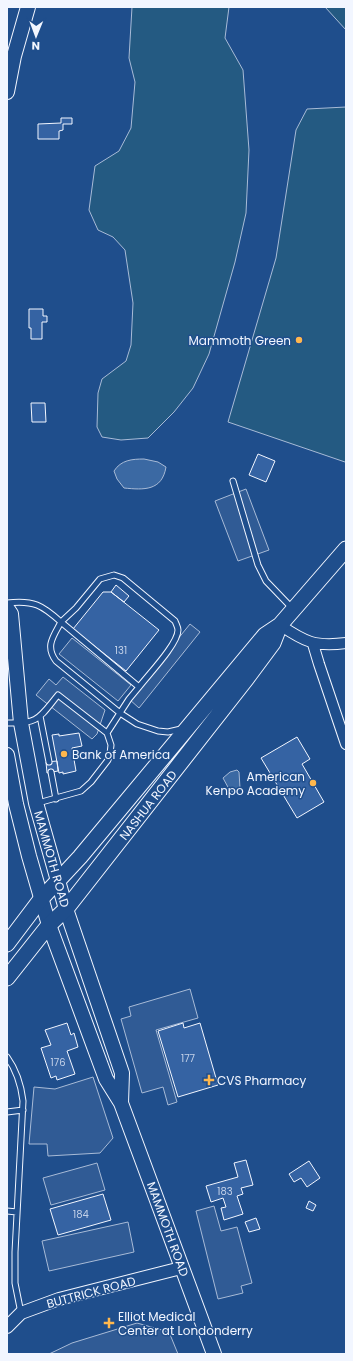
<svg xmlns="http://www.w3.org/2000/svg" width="353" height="1361" viewBox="0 0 353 1361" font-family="Poppins,sans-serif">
  <rect width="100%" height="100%" fill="#1f4e8c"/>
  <path fill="#245a82" stroke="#a8bbd7" d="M132,7h97l-4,31 18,32 6,80 -3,63 -11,49 -26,92 -16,34 -19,24 -26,26 -27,2 -19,-3 -5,-10 1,-34 4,-14 24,-18 5,-16 2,-42 -8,-53 -12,-13 -15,-7 -9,-20 6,-44 24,-15 12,-23 4,-46 -6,-24z
    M325,7h21v23z
    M346,107v354l-1,1 -117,-40 48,-164 20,-128 11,-21z"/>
  <path fill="#305b95" stroke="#a8bbd7" d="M246,489l23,61 -31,11 -23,-60z
    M190,624l10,8 -61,76 -10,-9z
    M72,638l59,47 -13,16 -59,-47z
    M63,677l42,33 -8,24 -5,5 -56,-44 13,-16 7,6z
    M190,989l8,29 -42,12 21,72 -9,3 -5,-18 -21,6 -21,-74 10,-3 -2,-9z
    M93,1077l20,61 -13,15 -52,3 -1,-12h-18l5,-57 21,2z
    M97,1163l8,27 -54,15 -8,-27z
    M214,1206l7,25 16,-4 15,56 -11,3 2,7 -25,6 -22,-88z
    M128,1222l6,30 -85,19 -7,-30z
    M137,1323l32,9 9,22h-129l23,-11z"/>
  <path fill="#3b69a3" stroke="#a8bbd7" d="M144,459l14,3 8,5c-4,24 -22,23 -42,21l-7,-9 -3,-8c7,-11 18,-12 30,-12z
    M237,770l2,2 1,16 -2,4 -4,1 -5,-4 -6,-11 7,-6z"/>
  <path fill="#3563a3" stroke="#f2f6ff" d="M61,118h11v6h-9v6l-4,1v8h-21v-15l23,-1z
    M29,309h14v7h4v6h-5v17h-11v-11h-2z
    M31,403h14l1,19h-14z
    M258,454l17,7 -9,21 -17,-7z
    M116,585l13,11 -5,6 -13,-10z
    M103,592h8l48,38 -33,41 -53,-42z
    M79,733l3,13 -10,2 4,23 -13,3v-2l-4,1 -7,-38 7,-1v2z
    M297,737l13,22 -8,5 22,38 -27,16 -36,-60z
    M57,761l1,10 -11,2 -1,-11z
    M67,1023l4,12 3,-2 4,14 -11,4 8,23 -18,6 -1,-4 -5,2 -10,-30 10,-3 -6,-15z
    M183,1023l1,5 16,-5 18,62 -40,12 -20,-66z
    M246,1160l7,25 -12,3 2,6 -6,2 6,18 -19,6 -3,-12 5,-1 -3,-9 -12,4 -5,-16 32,-9 -4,-14z
    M309,1161l11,17 -13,9 -6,-9 -7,4 -5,-8z
    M103,1194l8,26 -53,15 -8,-26z
    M309,1201l7,4 -3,6 -7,-3z
    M256,1218l4,11 -11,3 -4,-10z"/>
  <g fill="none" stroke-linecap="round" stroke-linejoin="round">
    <g stroke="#f2f6ff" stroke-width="7">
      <path id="service" d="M233,481l25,84 8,16 26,27
        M114,575l9,3 52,43c1,3 3,6 3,9 0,14 -30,45 -39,57l-78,-65 15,-14 24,-29z
        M7,603c27,-3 35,2 54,19 -8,15 -16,24 -5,39l64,52 17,11 21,7 10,1 13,-3
        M40,716l9,46
        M7,723c32,1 32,-5 51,-28l49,38 4,12 -1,9 -2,6 -17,22 -10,9 -43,12
        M107,733l22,-34 10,-12
        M51,772l5,27
        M7,1057c10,14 14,27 16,44l-8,151v31l6,30
        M7,1112l16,-2
        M7,1211l10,1"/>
    </g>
    <g stroke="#f2f6ff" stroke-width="12">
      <path id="minor" d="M280,625c25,17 35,22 66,18
        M313,644l6,20 27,80"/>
    </g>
    <g stroke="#f2f6ff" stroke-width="14">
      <path id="tertiary" d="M7,1327l14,-14 38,-14 122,-31"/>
    </g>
    <g stroke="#f2f6ff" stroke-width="16">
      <path id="secondary" d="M7,92l7,-36 14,-49
        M7,608l4,6 10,109 15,80 30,106 56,164 -1,30
        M7,755l9,49 13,52 20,69 57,154 15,24 93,251"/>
    </g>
    <g stroke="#f2f6ff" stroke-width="17">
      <path id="primary" d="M7,944l34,-45 39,-42 185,-222 15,-10 66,-76
        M7,978l42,-53 17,-16 181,-231 26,-35 7,-18"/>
    </g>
    <use href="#service" stroke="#1f4e8c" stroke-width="5"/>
    <use href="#minor" stroke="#1f4e8c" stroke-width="10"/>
    <use href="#tertiary" stroke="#1f4e8c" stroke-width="12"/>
    <use href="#secondary" stroke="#1f4e8c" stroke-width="14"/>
    <use href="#primary" stroke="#1f4e8c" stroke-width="15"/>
  </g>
  <g fill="#ffb74d" stroke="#1f4e8c" stroke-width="1.5">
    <circle cx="299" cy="340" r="4"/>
    <circle cx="64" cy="754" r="4"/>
    <circle cx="313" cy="783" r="4"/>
    <path d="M207 1074h4v4h4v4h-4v4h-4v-4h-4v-4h4z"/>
    <path d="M107 1317h4v4h4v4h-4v4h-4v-4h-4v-4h4z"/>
  </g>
  <g text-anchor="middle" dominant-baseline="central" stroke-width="3" stroke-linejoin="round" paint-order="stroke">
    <g font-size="10" fill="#c3d1e8">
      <text x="121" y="650">131</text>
      <text x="188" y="1058">177</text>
      <text x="58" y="1062">176</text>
      <text x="225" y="1191">183</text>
      <text x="81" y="1214">184</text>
    </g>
    <g font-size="12" fill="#f2f6ff" stroke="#1f4e8c" text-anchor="start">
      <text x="291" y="340" text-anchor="end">Mammoth Green</text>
      <text x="72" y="754">Bank of America</text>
      <text x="305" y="776" text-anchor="end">American<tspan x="305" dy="14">Kenpo Academy</tspan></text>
      <text x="217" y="1080">CVS Pharmacy</text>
      <text x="118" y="1316">Elliot Medical<tspan x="118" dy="14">Center at Londonderry</tspan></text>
    </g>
    <g font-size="12" fill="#f2f6ff" stroke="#1f4e8c">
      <text transform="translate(148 805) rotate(-52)">NASHUA ROAD</text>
      <text transform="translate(52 859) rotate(74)">MAMMOTH ROAD</text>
      <text transform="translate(168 1229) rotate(70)">MAMMOTH ROAD</text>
      <text transform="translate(91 1292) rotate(-15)">BUTTRICK ROAD</text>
    </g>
  </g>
  <rect width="353" height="1361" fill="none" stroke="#f2f6ff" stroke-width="16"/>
  <g transform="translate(36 36) rotate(181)" stroke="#1f4e8c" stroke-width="3" paint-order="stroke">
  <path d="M0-3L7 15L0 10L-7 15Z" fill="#f2f6ff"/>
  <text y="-6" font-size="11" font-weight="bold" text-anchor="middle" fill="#f2f6ff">N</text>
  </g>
</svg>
